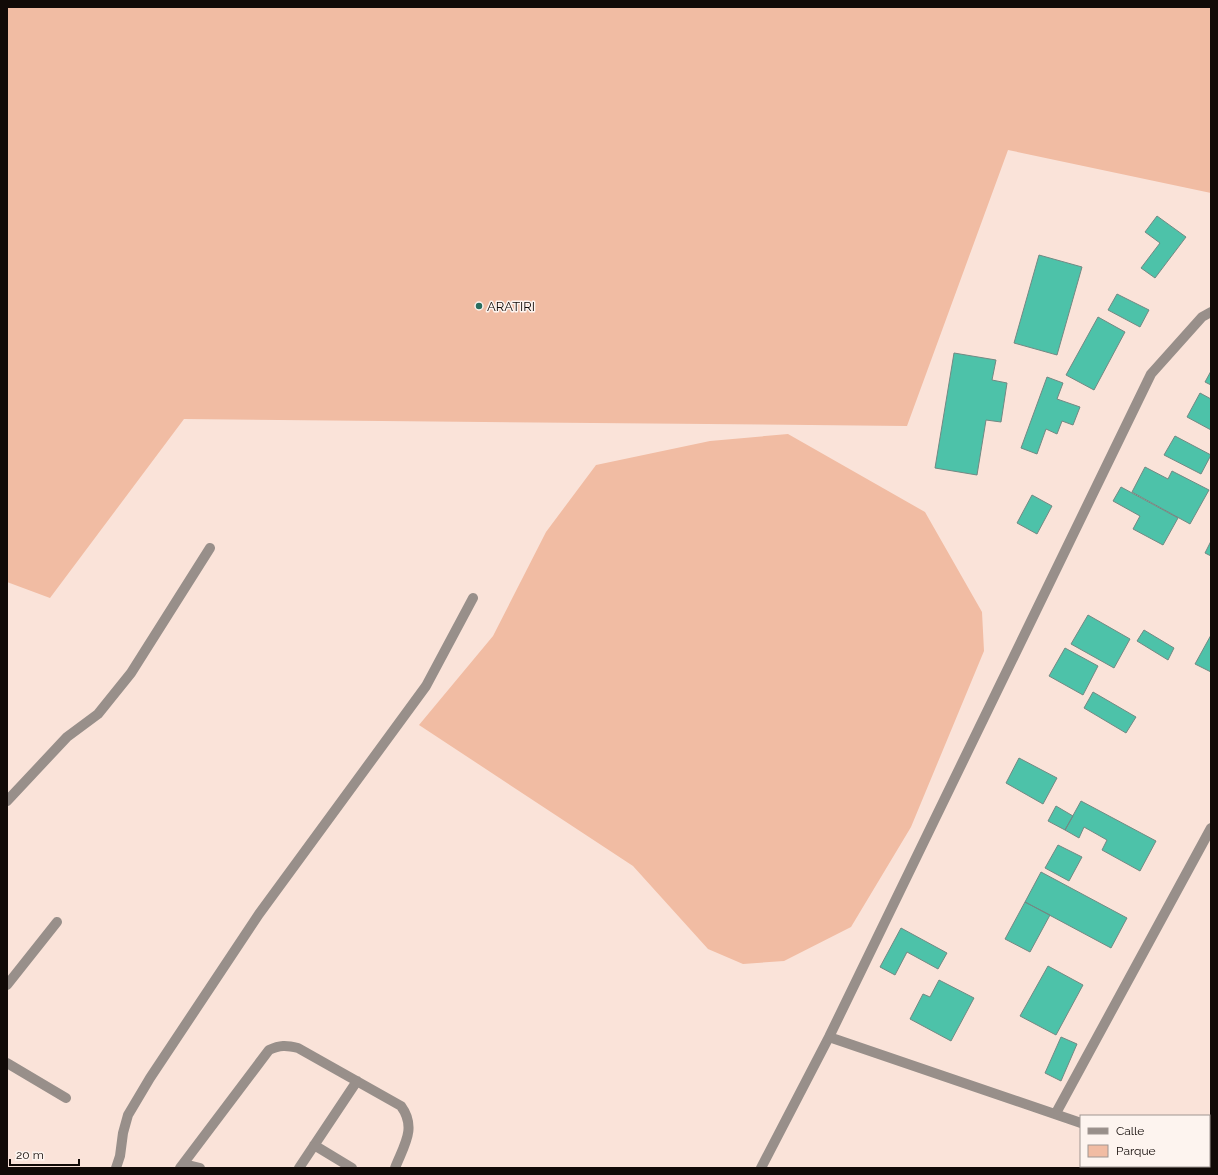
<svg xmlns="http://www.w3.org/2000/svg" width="1218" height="1175" viewBox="0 0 1218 1175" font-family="Raleway,sans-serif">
  <rect width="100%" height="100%" fill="#fae3d9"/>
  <path fill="#f1bca3" d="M7,7h1204v186l-203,-43 -101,276 -723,-7 -134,179 -43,-16z
    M788,434l137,78 57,100 2,39 -73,176 -60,100 -67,34 -41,3 -35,-15 -75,-83 -214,-141 74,-89 53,-104 50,-67 114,-24z"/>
  <path fill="#4dc2a9" stroke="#728983" d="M1157,216l29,21 -31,41 -14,-10 19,-25 -15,-11z
    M1039,255l43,12 -25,88 -43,-12z
    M1117,294l32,16 -9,17 -32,-17z
    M1098,317l27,15 -31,58 -28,-15z
    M954,353l42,7 -4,20 15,3 -6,39 -15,-2 -9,55 -42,-7z
    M1211,371v14l-6,-3z
    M1047,377l16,6 -6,16 23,8 -7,18 -11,-4 -5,13 -11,-5 -9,25 -16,-6z
    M1200,393l11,6v31l-24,-13z
    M1175,436l36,19 -10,19 -37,-19z
    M1145,467l23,12 4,-8 37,19 -19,34 -58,-32z
    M1121,487l57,31 -15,27 -30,-16 7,-13 -27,-15z
    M1032,495l20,11 -15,28 -20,-11z
    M1211,541v15l-6,-3z
    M1088,615l42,24 -16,29 -43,-24z
    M1144,630l30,18 -6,12 -31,-19z
    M1211,635v37l-16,-8z
    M1065,648l33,18 -15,29 -34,-19z
    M1093,692l43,25 -10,16 -42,-25z
    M1019,758l38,20 -14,26 -37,-21z
    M1081,801l75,40 -16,30 -38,-21 5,-10 -23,-13 -5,11 -14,-8z
    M1056,806l17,10 -8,14 -17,-9z
    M1058,845l24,12 -13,24 -24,-13z
    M1041,872l86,46 -16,30 -86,-46z
    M1025,902l25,13 -20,37 -25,-13z
    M901,928l46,25 -9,16 -31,-17 -12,23 -15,-8z
    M1048,966l35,19 -27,50 -36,-19z
    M939,980l35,18 -23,43 -41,-22 13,-25 7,3z
    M1061,1037l16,7 -16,37 -16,-8z"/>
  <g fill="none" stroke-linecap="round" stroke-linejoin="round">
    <path stroke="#988f8a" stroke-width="10" d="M7,801l60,-64 31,-23 33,-41 79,-125
      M7,985l50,-63
      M829,1037l252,86
      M7,1063l59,35
      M1056,1113l155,-285
      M314,1145l38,23
      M184,1164l16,4
      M1196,1166l5,2
      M116,1168l4,-12 3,-23 5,-18 22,-37 109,-164 167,-228 47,-88
      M180,1168l89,-118c11,-5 17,-5 29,-2l103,58c16,22 3,39 -6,62
      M299,1168l58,-87
      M761,1168l68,-131 322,-663 51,-57 9,-5"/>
  </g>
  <circle fill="#2a6e5f" stroke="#fdf4ef" stroke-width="1.5" cx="479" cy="306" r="4"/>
  <g text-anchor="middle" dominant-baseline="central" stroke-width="3" stroke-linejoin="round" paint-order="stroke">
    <g font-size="13" fill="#110a07" stroke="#fdf4ef" text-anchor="start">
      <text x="487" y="306">ARATIRI</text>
    </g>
  </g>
  <rect width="1218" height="1175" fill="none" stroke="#110a07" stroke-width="16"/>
  <rect x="1080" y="1115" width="130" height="52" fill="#fdf4ef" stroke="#9f9692"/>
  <rect x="1088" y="1128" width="20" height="6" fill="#988f8a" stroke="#9f9692"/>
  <text x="1116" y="1135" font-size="12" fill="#110a07">Calle</text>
  <rect x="1088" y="1145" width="20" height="12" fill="#f1bca3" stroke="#9f9692"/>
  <text x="1116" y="1155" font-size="12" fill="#110a07">Parque</text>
  <path d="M10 1159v6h69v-6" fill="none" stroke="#110a07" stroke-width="2"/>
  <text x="16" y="1159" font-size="12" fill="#110a07" stroke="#fdf4ef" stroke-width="3" paint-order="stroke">20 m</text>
</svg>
